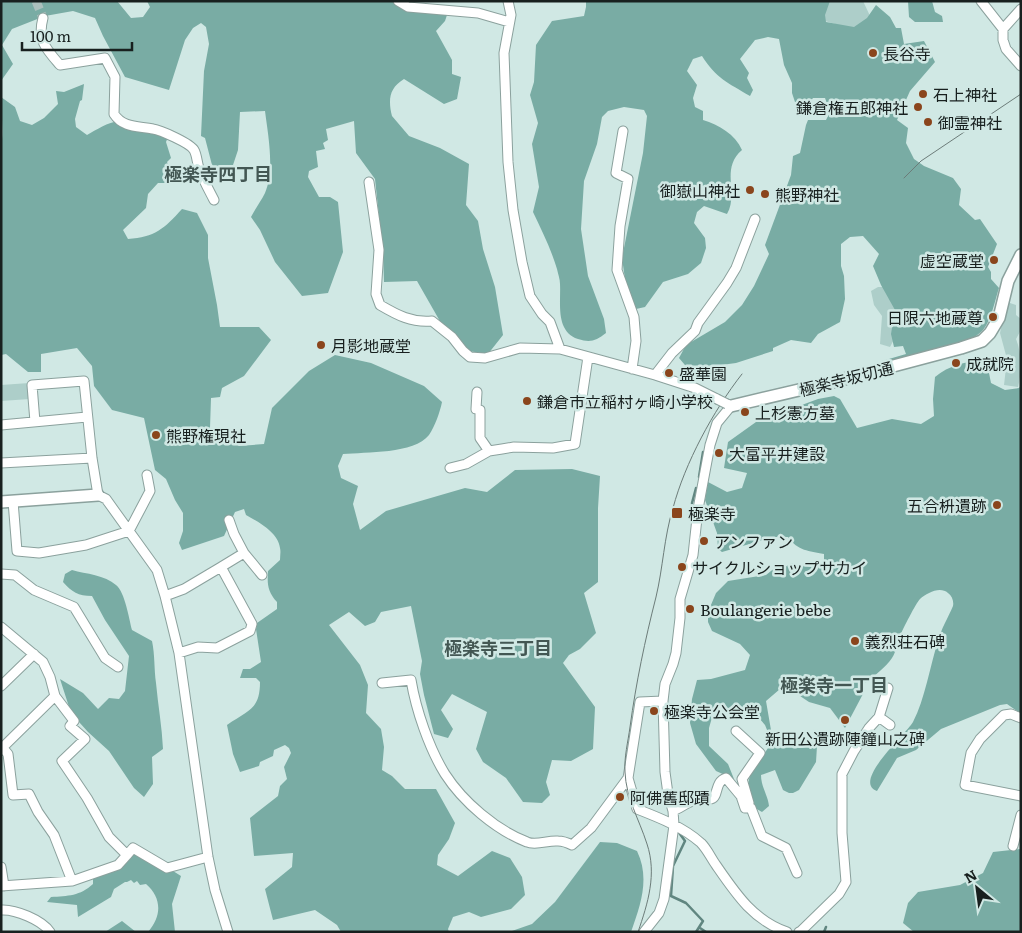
<svg xmlns="http://www.w3.org/2000/svg" width="1022" height="933" viewBox="0 0 1022 933" font-family="Literata,'Noto Sans JP',serif">
  <rect width="100%" height="100%" fill="#d0e8e4"/>
  <path fill="#adcec9" d="M829,1h34l8,17 -16,12 -30,-9 -2,-6z
    M878,287h7c15,28 22,29 5,60l-10,-3 2,-28 -8,-11 -3,-14z
    M1007,302l9,3v10l5,4v11l-5,9c6,15 6,33 2,48l-14,-2 3,-26 -7,-26z
    M29,383l1,16 -29,2v-16z"/>
  <path fill="#79aca4" d="M1,1h116l14,17 12,-1 7,-10 -3,-6h249l10,10 41,4 -2,6 -9,10 16,29v14l9,3 -4,22 -13,5 -40,-25c-15,9 -16,21 -12,37l17,20 31,12 29,16 -3,41 12,16 5,28 12,38 8,48 -15,19 -20,-3 -27,-28 -24,-42 -33,1 -1,-29 -8,-74 -19,-26 -2,-32 -28,8 2,11 -5,3 2,6 -9,2 2,16 -9,4 -1,6 11,20h11l8,5 5,50 -15,41 -26,3 -27,-34 -15,-32 -9,-13c4,-8 10,-16 14,-24 10,-23 3,-58 0,-82l-25,1 -2,38 -6,18 -12,6 -8,-9 -7,-27 -4,-2 3,-65 5,-27 -3,-17 -5,-4 -8,5 -8,12 -16,50 -44,-13 -22,-41 -8,-18 -22,-7 -28,5 -33,13 -10,16 11,19 -12,17z
    M586,1h244l-5,14 1,7 28,5 13,-9 9,-13 14,12 6,11h5l3,16 20,-3 11,21 -25,29 -13,29 11,8 -2,15 8,16 10,7 29,12 8,11 -2,16 16,15 5,-1 17,25 -9,23 3,5v7l8,9c-4,12 -8,34 -17,43 -20,20 -69,26 -96,31l-4,-1 24,-7 -3,-8 -9,1 -3,-13 4,-24 -14,-25 -8,-19 6,-12 -16,-18 -13,1 -9,7v22l3,10 1,23 -5,23 -22,12 -7,9 -20,-3 -18,8v3l-37,12 -15,2 -15,7 -16,-1 -11,-13 7,-13 39,-23 17,-17 12,-19 15,-32 -4,-9 26,-70 2,-19 7,-3 6,-28 2,-5h18l4,-8 -5,-14h-12l-3,4h-15l-3,-9v-10l-8,-18 -5,-26 -11,-2 -13,3 -15,19 9,14 -2,5 6,12 -3,6c-22,-13 -34,-18 -48,-40l-9,3 -6,12 10,14 -4,13 2,9 8,4v9c16,5 32,14 39,30 -22,19 -3,43 -15,64l-23,-8 -7,6 -3,11 11,15 1,10 -5,15 -13,11 -25,8 -18,25 -9,2 -11,-30 -3,-21 21,-105 4,-37 -3,-6 -20,-3 -16,4 -6,6 -5,27 -13,37 -3,48 7,47 16,43 2,14c-10,8 -16,10 -28,6 -23,-8 -17,-36 -18,-55 0,-5 -2,-10 -3,-15 -6,-20 -15,-38 -24,-57l6,-25 -7,-43 6,-21 -8,-28 4,-13 2,-37 16,-24 32,-5 2,-9z
    M908,1h24l3,11 7,4 1,6h-28l-6,-5z
    M84,84l-2,16 -2,1 -5,18 1,8 11,8c9,-5 21,-13 32,-14 10,0 39,12 49,16l-2,5 5,16 -4,4 5,12 -6,9h-8l-10,11 -2,14 -23,22 5,9c27,-2 36,-10 54,-30l15,4 11,22v23l9,47 3,22h39l12,13 -27,36 -22,12 -2,9 -9,1 -1,30 29,18 25,-2 8,-36 37,-37 26,-16 36,8 53,23 18,16c-2,10 -7,24 -13,33 -15,19 -63,17 -86,19l-5,12 3,12 17,8 -5,18 7,26 26,-19 79,-23 22,4 28,-22 57,-1 28,7 -2,32v74l-14,11 12,40 -16,16 -11,6 -6,8 32,44 -2,42 -22,12 -19,-1 -6,22 4,13 -8,8 -19,-1 -17,-24 -23,-16 -7,-13 11,-37 -35,-18 -11,16 12,19 -5,9 -14,-4 -10,-39 -4,-21 2,-13 -11,-55 -30,6 -6,10 -10,4 -16,-14 -20,13 31,40 8,20 -2,28 15,16 3,18 -2,23 10,6 13,13h31l19,34 -6,16 -11,16 -1,10 21,11 34,-25 18,7 12,19 3,18 -14,14 -30,8 -12,-5 -16,5 -5,12 1,3h-108l-4,-7 -22,-15 -42,10 -8,-31 27,-22 1,-14 -39,3 -4,-38 28,-22 2,-10 7,-7 -3,-12 7,-14 -2,-5 -4,-3 -11,5 -1,6 -13,6 -1,4 -19,6 -7,-18 -6,-29c21,-15 33,-15 33,-43l-4,-4h-16l3,-9h7l11,-7 -5,-33 1,-6 20,-14v-7c-9,-10 -10,-17 -9,-31l12,-11c0,-4 1,-8 0,-12 -2,-16 -22,-26 -34,-33l-2,-6 -9,3 -11,24 -42,14 -3,-7 4,-12v-18l-8,-13 -9,-21 -11,-9 -11,-52 -32,-8 -18,-24 -2,-20 -15,-18 -36,6v18h-13l-22,-18 -5,1v-211c3,-7 0,-37 0,-47l14,10 5,14 12,4 12,-7 14,-14 -2,-13 8,1z
    M983,360l5,8 3,15 14,7 14,-2 2,-3v329l-14,-10 -7,1 -59,24 -25,21 -19,8 -20,33c-26,-9 30,-58 36,-69 12,-23 17,-56 25,-81 3,-12 10,-23 15,-35 1,-5 -1,-10 -5,-13 -8,-7 -21,0 -28,6 -4,4 -17,30 -20,37 -4,6 -3,15 -8,22 -7,10 -18,18 -28,26v8l-19,36 -15,-20 -21,-6 -12,-8 -17,-5 -14,12 6,35 11,8 26,-4 8,6 -1,16 -17,28 -6,3h-4l-6,-3 -8,-20 -14,5c0,12 7,20 8,31l-7,6 -7,-4 -7,-24 2,-9 22,-33 -7,-17 -13,-15 -37,-3 -6,21v18l19,18 6,15 -18,-8 -20,-27 -6,-21 2,-24 5,-19 14,-1 34,-9 5,-15 -10,-11 -28,-13 -4,-9v-10l8,-19 12,-12 38,-6 10,-8h9l7,-4 24,5 8,-3v-11c-15,-3 -26,-3 -36,-17h-15l-51,15 -4,-3 -1,-16 -12,-33 3,-18 19,10 15,-4 5,-15 -23,-5 4,-26 28,-20 62,-23 16,-3 6,3 17,29 35,-9 29,5 13,-8 -1,-17 2,-22c14,-12 31,-15 48,-17z
    M72,570c14,4 33,5 44,15 9,7 13,34 16,45l20,11c3,14 2,28 4,42 2,22 6,44 7,66l-11,8 1,27 -9,13 -10,-9 -25,-37 -21,-19 -17,-19 -11,-34 23,14 15,16 11,-11 10,1 6,-8 4,-35 -24,-36 -13,-24c-14,0 -20,-4 -29,-14l2,-8z
    M600,842l17,1 20,8c13,27 4,53 -6,81h-122l23,-8 23,-22z
    M1021,849v83h-107l-11,-9 5,-20 10,-11 42,-7 23,-12 10,-21z
    M133,854l32,12 16,10 -9,28 3,28h-27c14,-16 14,-34 -2,-48l-6,1 -3,-4 -3,2 -3,-3 -4,2h-2l-11,7 -3,8 -33,20 -1,-12 -30,-3 4,-5c17,-1 29,-1 42,-13v-5l26,-12z
    M122,921l14,11h-31z"/>
  <g fill="none" stroke-linecap="round" stroke-linejoin="round">
    <path stroke="#608680" stroke-width="2.5" d="M699,477l4,-25
      M692,503l4,-15
      M680,834l5,7 -12,25 -2,30 15,7 17,18 -7,11
      M700,928l6,4
      M824,932l2,-5"/>
    <path stroke="#abc0bd" stroke-width="9" stroke-dasharray="9 4.5" stroke-linecap="butt" d="M36,1l7,17"/>
    <g stroke="#8ba19d" stroke-width="11">
      <path id="minor" d="M398,1l10,6 70,6 31,9
        M508,1l3,14 -7,38 4,109 5,48 9,52 8,34 12,18 8,8 10,27
        M981,1l22,28v11l3,9 15,17
        M43,18c-6,22 3,31 17,47l45,-7 10,19 -1,37c9,14 24,12 39,15 7,1 37,14 41,21 3,5 3,13 5,18 4,12 10,22 15,32
        M1003,29l18,-20
        M623,131l-7,42 12,6 -8,47 -3,44 17,47 2,24 -4,28
        M369,182l10,68 -3,44 4,11c17,10 32,18 52,16l20,16 11,14 7,6 15,1 35,-10 40,1 95,26 40,13 22,11
        M655,375l17,-22 23,-22 3,-8 29,-40 9,-15 19,-49
        M477,392l-1,17 4,1v28l9,13
        M35,422l-3,-37 52,-4 8,77 6,37 8,4 51,71 8,26 14,57 29,204 7,33 13,42
        M1,425l86,-8
        M1,463l91,-5
        M450,468l16,-4 23,-13 13,-2 12,-2 39,1 22,-4 13,-87
        M13,501l4,50 22,2 47,-8 43,-14 21,-40 -3,-16
        M229,520l5,14 10,19 18,22
        M221,567l23,-14
        M1,574l14,1 19,15 40,17 31,51 13,9
        M165,596l19,-7 37,-22 31,57 -2,7 -33,17 -19,-1 -19,6
        M1,627l42,35 7,15 5,19 19,25 -4,5 15,13 -23,22 25,37 22,39 18,18 6,-7 34,20 41,-11
        M382,683l29,-3c5,30 18,68 34,94 18,28 51,56 82,68 9,4 21,-2 31,-1 4,0 10,2 14,4l19,-17 37,-50 12,-76 23,-1
        M1,686l33,-32
        M879,717l11,8
        M1021,718l-10,-4 -7,1 -24,24 -9,14 -6,32 56,11
        M736,731l24,22 -18,26 7,24
        M1,746l7,8 5,41 16,-1 9,18 16,23 18,46
        M3,747l52,-51
        M628,778l9,31c23,9 46,18 64,34 6,6 10,15 15,22 20,29 37,55 71,67
        M673,811c7,-3 15,-9 22,-11 5,-1 11,1 16,-1 8,-2 3,-17 15,-21l15,18 4,12h6l11,28 24,12 11,25
        M1013,846l8,-31
        M1,867l3,19
        M1,886l71,-5 46,-16 9,-10
        M1,910c14,-1 41,10 49,22
        M644,932l15,-19 5,-14 10,-74 -1,-14 -5,-17 -3,-22 -2,-71 2,-17 8,-20 3,-11 4,-35v-19l13,-44 5,-46 12,-64 7,-22 14,-17 -4,-2
        M799,932l2,-1 38,-37 7,-12 -4,-49v-59l12,-23 15,-23 10,-11 9,-29"/>
    </g>
    <g stroke="#8ba19d" stroke-width="14">
      <path id="tertiary" d="M731,406l102,-24 128,-34 21,-7 8,-8 9,-15 9,-37 13,-26
        M1,502l97,-7"/>
    </g>
    <use href="#minor" stroke="#fff" stroke-width="9"/>
    <use href="#tertiary" stroke="#fff" stroke-width="11"/>
    <path stroke="#6c7c79" stroke-width="1" d="M904,178l17,-17 100,-67
      M638,932c10,-29 19,-58 9,-88 -8,-25 -21,-46 -22,-72 -1,-15 3,-30 5,-45 6,-44 15,-87 26,-130 7,-29 8,-60 17,-89 12,-45 40,-97 69,-134"/>
    <g stroke="#8ba19d" stroke-width="11" stroke-linecap="butt">
      <path id="minor-bridge" d="M717,399l10,5"/>
    </g>
    <use href="#minor-bridge" stroke="#fff" stroke-width="9"/>
  </g>
  <g fill="#8a451c" stroke="#d0e8e4" stroke-width="2">
    <circle cx="873" cy="53" r="5"/>
    <circle cx="923" cy="94" r="5"/>
    <circle cx="918" cy="107" r="5"/>
    <circle cx="928" cy="122" r="5"/>
    <circle cx="750" cy="190" r="5"/>
    <circle cx="765" cy="194" r="5"/>
    <circle cx="994" cy="260" r="5"/>
    <circle cx="993" cy="317" r="5"/>
    <circle cx="321" cy="345" r="5"/>
    <circle cx="956" cy="363" r="5"/>
    <circle cx="669" cy="373" r="5"/>
    <circle cx="527" cy="401" r="5"/>
    <circle cx="745" cy="412" r="5"/>
    <circle cx="156" cy="435" r="5"/>
    <circle cx="719" cy="453" r="5"/>
    <circle cx="997" cy="505" r="5"/>
    <rect x="671" y="507" width="12" height="12" rx="2.5"/>
    <circle cx="704" cy="541" r="5"/>
    <circle cx="682" cy="567" r="5"/>
    <circle cx="690" cy="609" r="5"/>
    <circle cx="855" cy="641" r="5"/>
    <circle cx="654" cy="711" r="5"/>
    <circle cx="845" cy="720" r="5"/>
    <circle cx="620" cy="797" r="5"/>
  </g>
  <g text-anchor="middle" dominant-baseline="central" stroke-width="5" stroke-linejoin="round" paint-order="stroke">
    <g font-size="16" fill="#18201f" stroke="#d0e8e4" text-anchor="start">
      <text x="883" y="53">長谷寺</text>
      <text x="933" y="94">石上神社</text>
      <text x="908" y="107" text-anchor="end">鎌倉権五郎神社</text>
      <text x="938" y="122">御霊神社</text>
      <text x="740" y="190" text-anchor="end">御嶽山神社</text>
      <text x="775" y="194">熊野神社</text>
      <text x="984" y="260" text-anchor="end">虚空蔵堂</text>
      <text x="983" y="317" text-anchor="end">日限六地蔵尊</text>
      <text x="331" y="345">月影地蔵堂</text>
      <text x="966" y="363">成就院</text>
      <text x="679" y="373">盛華園</text>
      <text x="537" y="401">鎌倉市立稲村ヶ崎小学校</text>
      <text x="755" y="412">上杉憲方墓</text>
      <text x="166" y="435">熊野権現社</text>
      <text x="729" y="453">大富平井建設</text>
      <text x="987" y="505" text-anchor="end">五合枡遺跡</text>
      <text x="688" y="513">極楽寺</text>
      <text x="714" y="541">アンファン</text>
      <text x="692" y="567">サイクルショップサカイ</text>
      <text x="700" y="609">Boulangerie bebe</text>
      <text x="865" y="641">義烈荘石碑</text>
      <text x="664" y="711">極楽寺公会堂</text>
      <text x="845" y="738" text-anchor="middle">新田公遺跡陣鐘山之碑</text>
      <text x="630" y="797">阿佛舊邸蹟</text>
    </g>
    <g font-size="16" fill="#18201f" stroke="#d0e8e4">
      <text transform="translate(846 378) rotate(-14)">極楽寺坂切通</text>
    </g>
    <g font-size="18" font-weight="bold" fill="#435753" stroke="#d0e8e4">
      <text x="218" y="173">極楽寺四丁目</text>
      <text x="498" y="647">極楽寺三丁目</text>
      <text x="834" y="684">極楽寺一丁目</text>
    </g>
  </g>
  <rect width="1022" height="933" fill="none" stroke="#18201f" stroke-width="5"/>
  <g transform="translate(977 888) rotate(331)" stroke="#d0e8e4" stroke-width="4" paint-order="stroke">
  <path d="M0-4L9 19L0 12L-9 19Z" fill="#18201f"/>
  <text y="-8" font-size="14" font-weight="bold" text-anchor="middle" fill="#18201f">N</text>
  </g>
  <path d="M22 42v8h110v-8" fill="none" stroke="#18201f" stroke-width="2.5"/>
  <text x="30" y="42" font-size="15" fill="#18201f" stroke="#d0e8e4" stroke-width="4" paint-order="stroke">100 m</text>
</svg>
